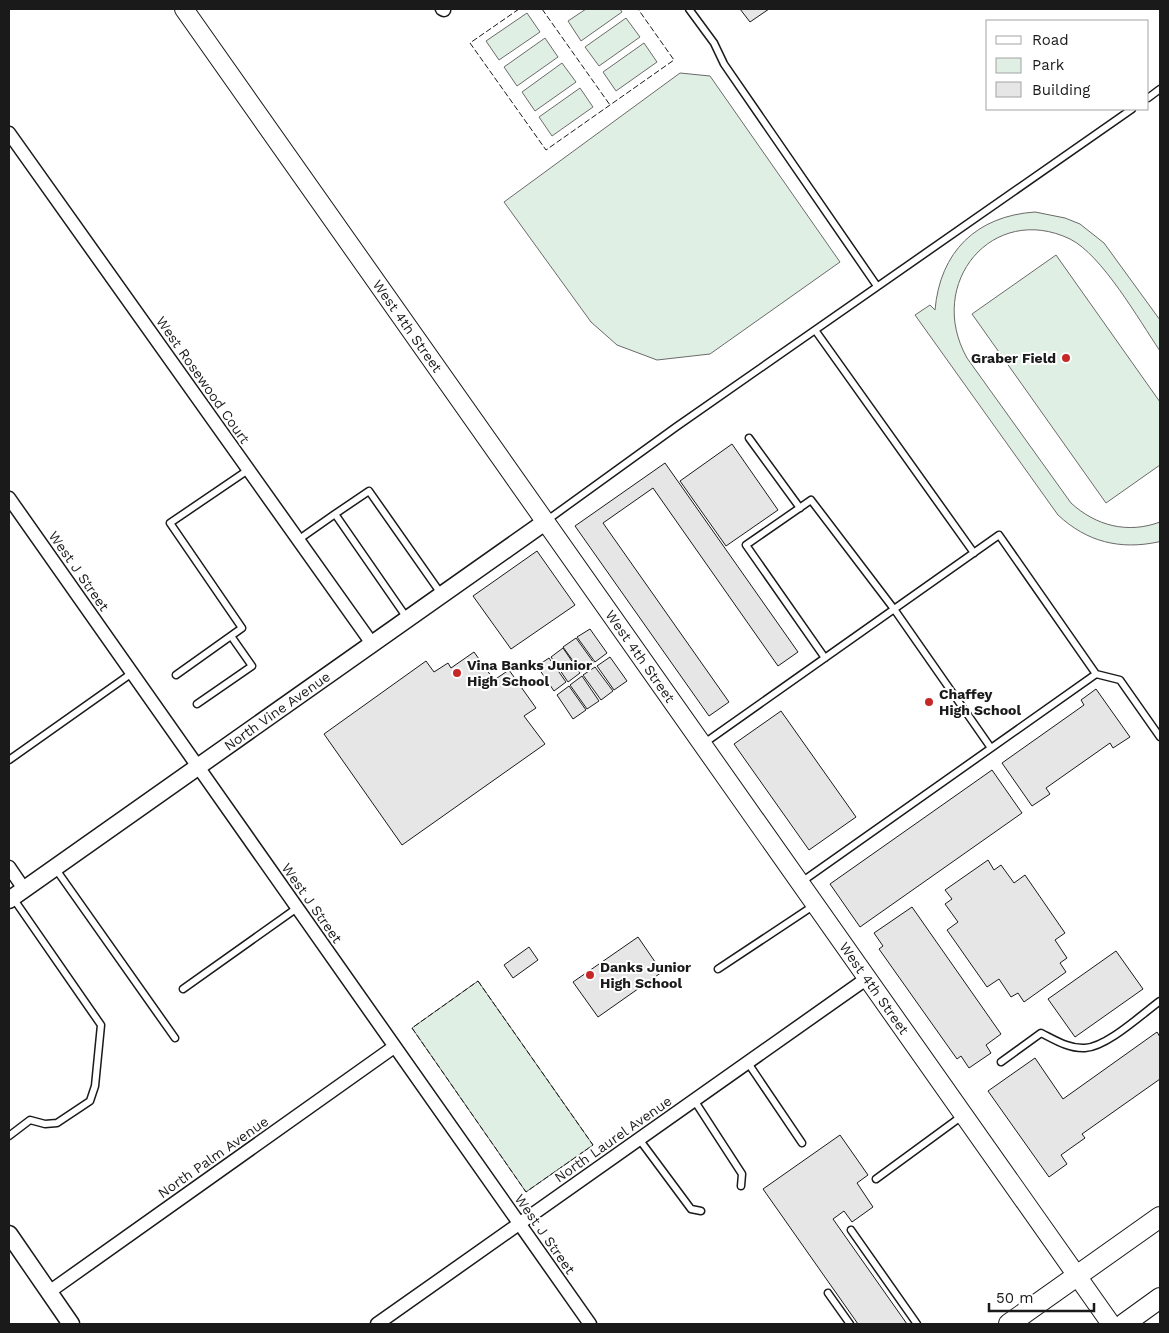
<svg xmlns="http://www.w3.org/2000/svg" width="1169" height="1333" viewBox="0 0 1169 1333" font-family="'Work Sans',sans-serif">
  <rect width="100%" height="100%" fill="#fff"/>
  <path fill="#e0efe3" stroke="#6a6a6a" d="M586,9h34l2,3 -41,29 -13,-20z
    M527,13l13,19 -41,28 -13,-19z
    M626,18l14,19 -41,29 -14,-19z
    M545,38l13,19 -41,29 -13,-19z
    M644,43l13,19 -41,29 -13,-19z
    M562,63l14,19 -41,29 -13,-19z
    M680,73l30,3 130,186 -130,92 -53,6 -40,-15 -26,-23 -87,-120z
    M580,88l13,19 -41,29 -13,-19z
    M1035,212l30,6 15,6 24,19 56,77v31c-21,-31 -58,-96 -90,-112 -77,-37 -145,44 -103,119l104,145c25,23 57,31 89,19v19l-2,1c-38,8 -71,0 -100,-27l-143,-200 15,-10 5,5c5,-58 41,-94 100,-98z
    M1056,255l104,147v63l-54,38 -134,-189z
    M478,981l115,164 -67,47 -114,-164z"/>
  <path fill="#e6e6e6" stroke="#1a1a1a" d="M740,9h29l-19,13z
    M732,444l46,66 -52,36 -46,-65z
    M665,463l133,189 -20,14 -125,-178 -50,35 126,179 -20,14 -134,-190z
    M537,551l38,54 -64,44 -38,-53z
    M590,629l17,24 -12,9 -18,-25z
    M576,638l18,25 -13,9 -18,-25z
    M563,648l17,25 -12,9 -17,-25z
    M474,652l20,28 15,-10 27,38 -12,8 21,28 -143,101 -78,-111 102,-73 8,11 14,-9 3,5z
    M610,657l17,24 -13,9 -17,-24z
    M549,658l17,24 -12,9 -17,-25z
    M595,667l18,24 -12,9 -18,-25z
    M582,676l17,25 -12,8 -17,-24z
    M569,686l17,24 -13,9 -16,-24z
    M1096,689l34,48 -17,11 -3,-5 -64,45 4,6 -18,12 -30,-43 82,-58 -3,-5z
    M781,711l75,106 -47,33 -75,-106z
    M992,770l30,43 -162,114 -30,-43z
    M988,860l6,10 7,-5 13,18 11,-8 40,58 -10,7 12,18 -7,5 6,9 -42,30 -6,-9 -7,4 -12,-18 -12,8 -40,-57 11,-8 -13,-18 7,-5 -7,-9z
    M912,907l89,127 -15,11 5,8 -22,15 -8,-12 -4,3 -78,-110 4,-3 -9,-13z
    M638,937l24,35 -64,45 -25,-35z
    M529,947l9,13 -25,18 -9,-13z
    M1116,951l27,38 -68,48 -27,-38z
    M1157,1032l3,5v42l-78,55 3,4 -24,17 6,9 -18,13 -61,-86 47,-33 28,41z
    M840,1135l28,40 -11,8 16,24 -21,15 -8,-11 -11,8 74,105h-49l-95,-135z"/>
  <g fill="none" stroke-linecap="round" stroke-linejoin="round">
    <g stroke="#1a1a1a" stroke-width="9">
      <path id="service" d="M689,9l25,34 10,21 153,222
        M1148,98l12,-9
        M815,330l159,223
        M749,438l51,70
        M546,521l130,-94 456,-318
        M298,540l37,-26
        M407,618l-72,-104 34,-23 73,104
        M825,658l-79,-113 65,-45 83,109 97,139
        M1096,674l24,6 40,57
        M176,675l66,-47 -72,-105 78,-53
        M197,704l55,-38 -21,-30
        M703,744l296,-209 97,139 -296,209
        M9,760l123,-87
        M55,868l120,170
        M718,969l95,-63
        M183,989l114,-81
        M1001,1062l40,-29c14,7 28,16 44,15 22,-1 57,-34 75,-47
        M748,1063l54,80
        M694,1100l48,74 -1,12
        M9,1136l21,-16 15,4 12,-1 33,-22 5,-15 6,-61 -88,-127
        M639,1139l52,70 10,2
        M876,1179l86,-63
        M851,1230l66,94
        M828,1293l22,31"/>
    </g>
    <g stroke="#1a1a1a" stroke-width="15">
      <path id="minor" d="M442,9l2,1
        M9,133l364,512
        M9,498l581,826
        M9,867l15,22
        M49,1292l345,-245
        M377,1324l489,-345"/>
    </g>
    <g stroke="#1a1a1a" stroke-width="19">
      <g id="tertiary">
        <path id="s1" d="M9,900l536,-378"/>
        <path d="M9,1234l62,90"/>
      </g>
    </g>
    <g stroke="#1a1a1a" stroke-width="20">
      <g id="secondary">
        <path id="s2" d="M184,9l927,1315"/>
      </g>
    </g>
    <g stroke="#1a1a1a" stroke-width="22">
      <path id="primary" d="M1009,1324l151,-107
        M1124,1324l36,-26"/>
    </g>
    <use href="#service" stroke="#fff" stroke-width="6"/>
    <use href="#minor" stroke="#fff" stroke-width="12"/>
    <use href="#tertiary" stroke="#fff" stroke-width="16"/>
    <use href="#secondary" stroke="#fff" stroke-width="18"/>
    <use href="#primary" stroke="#fff" stroke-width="20"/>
    <path stroke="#1a1a1a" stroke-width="1" stroke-dasharray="6 2.5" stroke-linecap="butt" d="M519,9l-49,34 76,107 128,-90 -36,-51
      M542,9l68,96
      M478,981l115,164 -67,47 -114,-164z"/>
  </g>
  <g fill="#c62828" stroke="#fff" stroke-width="2">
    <circle cx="1066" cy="358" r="5"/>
    <circle cx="457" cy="673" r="5"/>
    <circle cx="929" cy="702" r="5"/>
    <circle cx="590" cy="975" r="5"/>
  </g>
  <g text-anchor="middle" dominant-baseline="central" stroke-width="4" stroke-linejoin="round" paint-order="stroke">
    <g font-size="14" fill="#1a1a1a" stroke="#fff">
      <text stroke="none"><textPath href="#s2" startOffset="388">West 4th Street</textPath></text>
      <text transform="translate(203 380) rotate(55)">West Rosewood Court</text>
      <text transform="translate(79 571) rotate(55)">West J Street</text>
      <text stroke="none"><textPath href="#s2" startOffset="792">West 4th Street</textPath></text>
      <text stroke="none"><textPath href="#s1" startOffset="328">North Vine Avenue</textPath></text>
      <text transform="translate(312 903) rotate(55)">West J Street</text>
      <text stroke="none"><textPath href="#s2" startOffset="1198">West 4th Street</textPath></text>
      <text transform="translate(613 1139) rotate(-35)">North Laurel Avenue</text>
      <text transform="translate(213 1157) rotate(-35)">North Palm Avenue</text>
      <text transform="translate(545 1234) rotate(55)">West J Street</text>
    </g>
    <g font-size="14" font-weight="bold" fill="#1a1a1a" stroke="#fff" text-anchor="start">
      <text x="1056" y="358" text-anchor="end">Graber Field</text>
      <text x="467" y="665">Vina Banks Junior<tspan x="467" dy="16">High School</tspan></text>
      <text x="939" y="694">Chaffey<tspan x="939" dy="16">High School</tspan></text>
      <text x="600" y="967">Danks Junior<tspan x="600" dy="16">High School</tspan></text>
    </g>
  </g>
  <rect width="1169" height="1333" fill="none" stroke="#1a1a1a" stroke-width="20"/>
  <rect x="986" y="20" width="162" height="90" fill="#ffffff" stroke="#a3a3a3"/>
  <rect x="996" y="36" width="25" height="8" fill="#ffffff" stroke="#a3a3a3"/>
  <text x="1032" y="45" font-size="15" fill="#1a1a1a">Road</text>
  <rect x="996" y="58" width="25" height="15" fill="#e0efe3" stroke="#a3a3a3"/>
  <text x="1032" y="70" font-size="15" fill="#1a1a1a">Park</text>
  <rect x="996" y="82" width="25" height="15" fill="#e6e6e6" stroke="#a3a3a3"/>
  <text x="1032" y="95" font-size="15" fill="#1a1a1a">Building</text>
  <path d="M989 1303v8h105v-8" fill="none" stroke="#1a1a1a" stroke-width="2.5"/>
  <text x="996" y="1303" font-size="15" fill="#1a1a1a" stroke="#ffffff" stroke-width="4" paint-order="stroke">50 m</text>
</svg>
